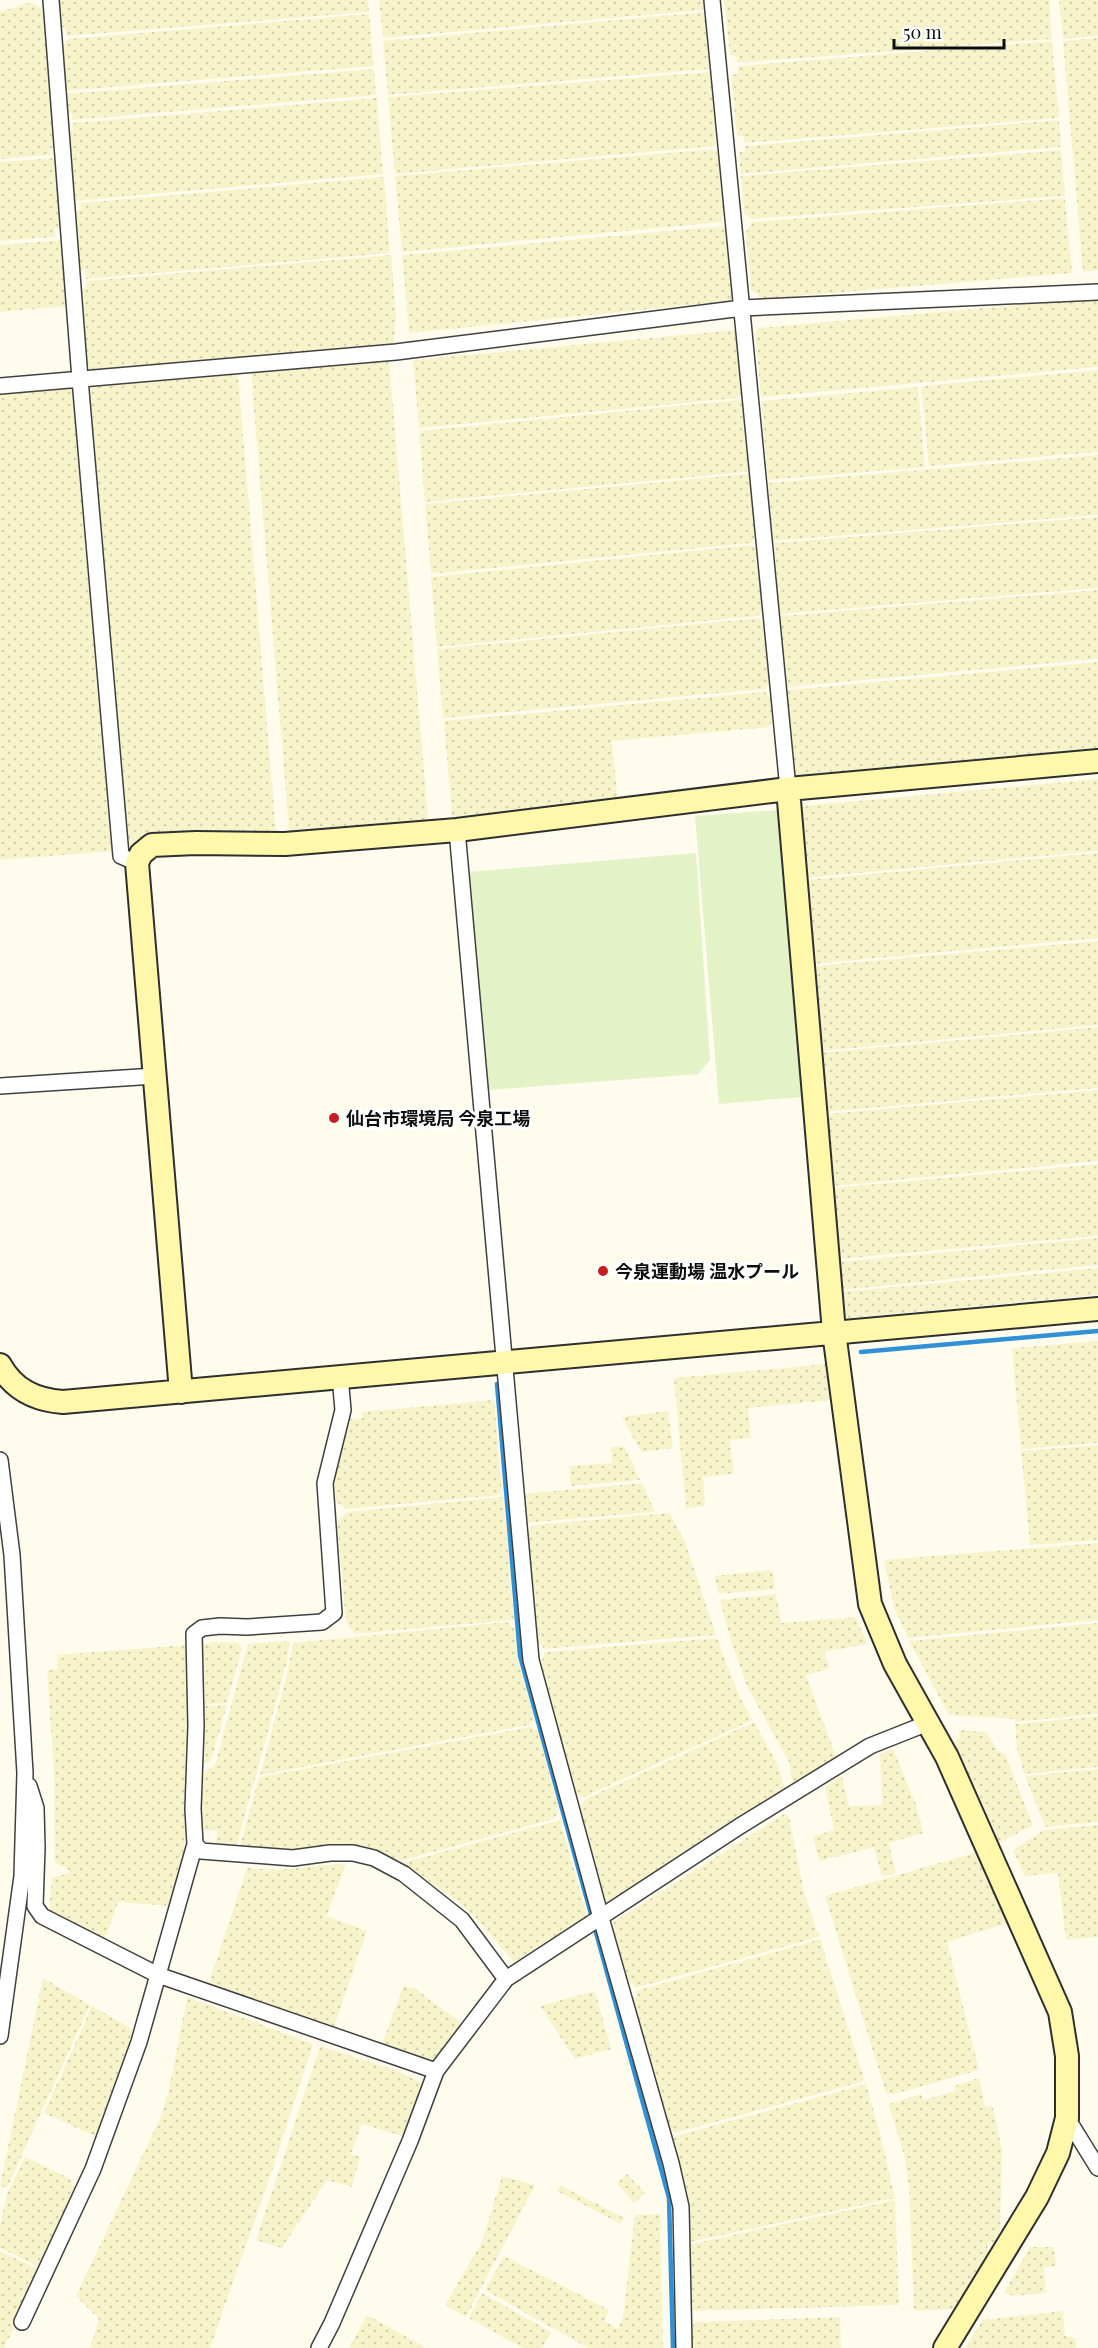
<svg xmlns="http://www.w3.org/2000/svg" width="1098" height="2348" viewBox="0 0 1098 2348" font-family="'Playfair Display','Noto Sans JP',serif">
  <defs>
    <pattern id="farmland-dots" width="8" height="8" patternUnits="userSpaceOnUse" patternTransform="scale(1.5)"><rect width="8" height="8" fill="#f7f4cc"/><path d="M2 2h.1M6 6h.1" fill="none" stroke="#d3d0ae" stroke-width="1.8" stroke-linecap="round"/></pattern>
  </defs>
  <rect width="100%" height="100%" fill="#fffcee"/>
  <path fill="url(#farmland-dots)" d="M57,0h311l1,12 -302,24 -2,-8 -6,-2z
    M379,0h330l1,4 -6,6 -321,28z
    M724,0h325l3,39 -315,24v-7l-7,-1z
    M1059,0h39v36l-35,3z
    M31,2l12,8 12,137 -5,2v6l-50,4v-147z
    M704,12l1,6h6l4,43 -6,1v7l-321,26 -5,-54z
    M369,14l5,52 -310,25 -4,-42 8,-10z
    M1098,38v232l-15,2 -20,-231z
    M1052,41l7,77 -314,25 -2,-7h-6l-6,-61 7,-1v-8z
    M374,69l2,26 -304,25v-7l-7,1 -1,-20z
    M710,72v5l6,-1 6,62h-7l1,8 -321,28 -7,-77z
    M377,98l6,76 -311,27 -5,-71h6l-1,-7z
    M1059,120l2,27 -321,27 -1,-22 6,-1v-5z
    M716,149l1,6h6l5,60 -6,1v6l-320,30 -7,-76z
    M1061,150l4,46 -313,23 -8,-5 -3,-38z
    M56,158l6,70 -7,1v8l-55,4v-79z
    M384,177l6,76 -304,26 -1,-9h-7l-5,-59 8,-1 -1,-7z
    M1065,198l7,75 -310,26 -11,-10 -5,-57 6,-10z
    M724,226l6,7 5,60 -5,8 -321,32 -7,-78z
    M63,240l6,66 -69,6v-67z
    M391,255l5,61 -2,27 -302,27 -7,-4 -6,-78h8l-1,-7z
    M1098,298v69l-337,30 -6,-64 4,-5z
    M735,330l5,5 5,56 -7,7 -319,30 -6,-68z
    M389,360l39,458 -6,6 -129,12 -4,-6 -38,-458z
    M1098,370v82l-169,14 -8,-80z
    M238,373l38,460 -144,17 -6,-5 -36,-459z
    M74,387l40,464 -114,9v-468z
    M918,387l7,80 -157,13 -7,-79z
    M738,400l8,5 5,60 -5,7 -321,30 -6,-71z
    M1098,455v60l-325,26 -5,-58z
    M746,474l6,5 5,57 -5,7 -321,31 -6,-70z
    M1098,517v71l-318,26 -6,-71z
    M752,545l7,6 5,58 -6,7 -321,31 -6,-70z
    M1098,590v69l-312,28 -6,-71z
    M758,618l7,7 5,55 -5,9 -322,29 -6,-69z
    M1098,662v94l-303,22 -8,-88z
    M765,692l6,7 2,20 -4,8 -157,14 6,63 -166,14 -8,-97z
    M1098,779v72l-293,27 -5,-63 3,-9z
    M1098,853v85l-285,26 -8,-84z
    M1098,941v84l-278,26 -7,-85z
    M1098,1027v61l-273,24 -5,-59z
    M1098,1090v71l-266,25 -6,-72z
    M1098,1164v72l-260,23 -6,-71z
    M1098,1238v27l-257,25 -2,-28z
    M1098,1268v27l-249,23 -6,-4 -2,-22z
    M1098,1341v102l-77,6 -9,-101z
    M827,1364l3,36 -82,8 3,30 -21,2 4,34 -31,3 2,29 -19,2 -12,-130z
    M494,1400l8,95 -156,14 -10,-8 -2,-22 16,-60 13,-1 -1,-6z
    M668,1411l5,37 -32,4 -19,-35z
    M1098,1445v95l-68,5 -9,-94z
    M624,1446l16,34 -69,6 -2,-20 43,-3 -1,-16z
    M642,1483l13,29 -132,11 -1,-29z
    M503,1497l11,123 -159,14 -9,-12 -9,-100 10,-10z
    M670,1513l15,29 31,93 -172,14 -3,-5 -6,-1 -9,-107 7,-11z
    M1098,1543v77l-190,18 -14,-30 -10,-48z
    M773,1570l2,19 -56,5 -5,-18z
    M776,1594l5,29 74,-6 13,27 -44,8 6,16 -24,7 32,87 -45,25 -4,-25 -42,-76 -16,-45 -11,-41z
    M507,1622l8,8 2,27 17,62 -5,6 -269,50 27,-101 6,-31z
    M1098,1623v91l-83,8 -1,-3 -65,-4 -40,-74z
    M717,1638l22,58 14,24 -169,77 -9,-2 -36,-135 4,-1 2,-7z
    M290,1641l-4,25 -51,185 -20,-2 2,-18 -16,-1v-51l6,-10 8,-4 33,-121z
    M213,1642l25,1 4,5 -15,55 -26,2 -1,-60z
    M187,1645l4,59 -3,102 -6,59 -11,41 -53,-4 -16,46 -53,-34 3,-36 17,-5v-3l-14,-8 -1,-90 -7,-102 11,-1 -1,-14z
    M227,1705l-16,56 -13,5 4,-60z
    M1098,1716v51l-74,7 -7,-26 -2,-24z
    M754,1722l24,43 7,24 -6,3 -1,4 -173,109 -26,-96 6,-10z
    M530,1727l8,4 21,80 -5,8 -154,42 -32,-14 -13,-2 -73,5 -42,-5 19,-68z
    M959,1730l28,2 11,19 7,3 28,71 -34,18 -21,-51 -26,-49 7,-5z
    M893,1749l24,58 6,26 -34,10 7,30 -14,4 -8,-30 -55,14 -6,-25 21,-6 -9,-43 17,-11 7,30 33,-1 -2,-51z
    M1098,1769v53l-53,5 -20,-51z
    M784,1814l5,3 15,75 15,45 -184,51 -2,-5 -7,-1 -16,-58z
    M560,1820l27,96 -73,46 -41,-47 -18,-16 -53,-36z
    M1098,1825v112l-32,3 -8,-67 -33,3 -12,-26 31,-20z
    M978,1852l30,71 -61,19 32,128 -88,25 -5,-2 -61,-197z
    M346,1863l-19,53 40,15 -36,104 -125,-44 41,-123 30,2z
    M820,1939l45,142 -190,52 -10,-5 -34,-128 6,-3 -1,-6z
    M43,1978l47,27 -83,183 -7,-2z
    M404,1985l5,3 4,-1 53,39 -31,48 -57,-19z
    M595,1991l16,58 -36,10 -35,-53z
    M187,1997l126,47 -41,127 -62,177h-120l9,-29 -23,-23 85,-180 8,-27z
    M92,2006l37,21 4,8 -31,96 -8,5 -50,-23z
    M320,2046l78,25 30,15 -22,51 -44,-13 -11,30 9,3 -8,30 -25,-7 -45,68 -26,-8z
    M979,2078l6,29 7,-2 10,44 -2,82 -5,11 -6,1 -2,5 2,4 -34,57 -41,2 -5,-125 -5,-31 -15,-51 32,-10 2,6 32,-9 -1,-5z
    M866,2084l16,57 13,57 -205,44 -5,-5 -15,-91 5,-10z
    M25,2157l48,23 -2,5 10,5 -38,79 -43,-21v-23l7,-31z
    M627,2174l18,19 -11,10 -17,-20z
    M502,2176l33,9 -69,132 -21,-12 37,-63z
    M560,2185l64,33 -3,6 -64,-33z
    M895,2200l4,105 -211,6 -2,-61 5,-6z
    M660,2214l3,134h-75l-103,-58 19,-34 105,54 -5,11 14,8 5,-12 12,-102z
    M1030,2247h24l2,19 -12,1 2,26 -32,3 -10,-3z
    M0,2251l42,20 -38,77h-4z
    M482,2293l69,39 -9,16h-19l-54,-30z
    M1063,2311l2,25 11,2v10h-111l18,-28z
    M367,2315l60,33h-78z
    M840,2317l1,31h-152l-1,-18 8,-8z"/>
  <path fill="#e3f3c7" d="M779,810l23,287 -83,7 -24,-288z
    M696,853l14,207 -12,14 -211,16 -19,-218z"/>
  <g fill="none" stroke-linecap="round" stroke-linejoin="round">
    <path stroke="#3191d6" stroke-width="4.5" d="M861,1352l237,-21
      M497,1384l23,272 149,542 4,150"/>
    <g stroke="#404040" stroke-width="18">
      <path id="street" d="M51,0l29,379 41,477 16,7
        M712,0l76,789
        M0,386l396,-34 346,-44 356,-16
        M457,830l74,830 70,258 70,245 10,44 3,141
        M0,1086l155,-10
        M340,1376l3,34 -18,73 9,130 -12,9 -75,5 -27,-1 -18,2 -8,6 2,92 -3,83 2,35 6,7 92,7 37,-5h23l21,5 30,16 58,46 44,59
        M0,1460l12,95 13,218 -3,103 -22,160
        M29,1786l7,22 1,40 -2,58 7,10 116,59 278,96
        M1067,2118l31,50
        M22,2322l71,-153 46,-127 56,-198
        M319,2348l13,-25 78,-182 26,-70 70,-92 234,-153 130,-80 58,-23"/>
    </g>
    <g stroke="#2f2f2f" stroke-width="26">
      <path id="secondary" d="M788,789l46,543 36,272 25,60 52,93 113,255 7,44v62l-9,35 -21,44 -92,151
        M0,1365c14,25 35,35 63,37l1035,-93
        M181,1392l-44,-529 4,-9 11,-9 44,-2 89,1 172,-14 331,-41 310,-28"/>
    </g>
    <use href="#street" stroke="#fff" stroke-width="15"/>
    <use href="#secondary" stroke="#fff7a9" stroke-width="22"/>
  </g>
  <g fill="#c71c21" stroke="#fff" stroke-width="2">
    <circle cx="334" cy="1118" r="6"/>
    <circle cx="603" cy="1271" r="6"/>
  </g>
  <g text-anchor="middle" dominant-baseline="central" stroke-width="6" stroke-linejoin="round" paint-order="stroke">
    <g font-size="18" font-weight="bold" fill="#0d0d0d" stroke="#fff" text-anchor="start">
      <text x="346" y="1118">仙台市環境局 今泉工場</text>
      <text x="615" y="1271">今泉運動場 温水プール</text>
    </g>
  </g>
  <path d="M894 39v9h110v-9" fill="none" stroke="#0d0d0d" stroke-width="3"/>
  <text x="903" y="39" font-size="18" fill="#0d0d0d" stroke="#ffffff" stroke-width="4.5" paint-order="stroke">50 m</text>
</svg>
